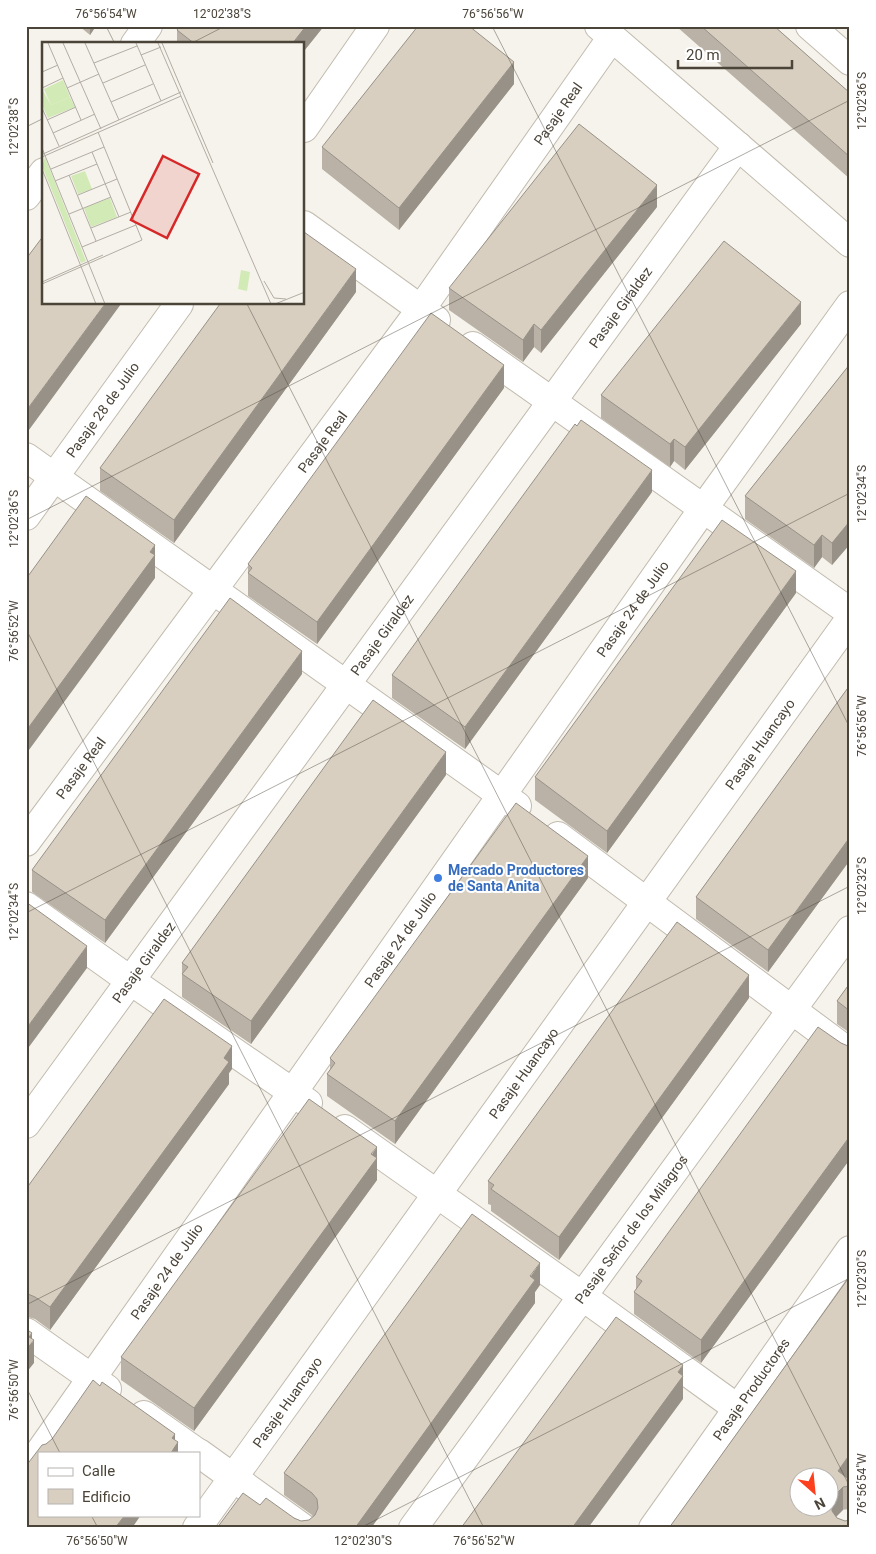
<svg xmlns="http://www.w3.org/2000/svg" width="876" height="1554" viewBox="0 0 876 1554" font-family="Roboto,sans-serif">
  <rect width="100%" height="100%" fill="#f6f3ec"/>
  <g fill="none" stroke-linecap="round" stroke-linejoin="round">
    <g stroke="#c2bbae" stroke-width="30">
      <g id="minor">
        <path d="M599,26l251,217"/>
        <path d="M810,26l40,35"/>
        <path d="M135,44l13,-18"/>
        <path d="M304,128l71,-102"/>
        <path d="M26,196l18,-24"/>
        <path d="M304,225l132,95"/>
        <path d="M473,346l377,266"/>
        <path d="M26,457l491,349"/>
        <path id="s1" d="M26,516l153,-212"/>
        <path d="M558,836l292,217"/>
        <path id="s2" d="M26,842l395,-533 191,-272"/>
        <path d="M26,906l105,75 177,122"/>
        <path id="s3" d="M26,1124l712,-978"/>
        <path d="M345,1129l237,167 155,112"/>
        <path d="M26,1332l81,57"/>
        <path d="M144,1415l54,38"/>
        <path id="s4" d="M39,1453l664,-944 147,-204"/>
        <path d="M199,1453l104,75"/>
        <path id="s5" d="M197,1528l653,-909"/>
        <path id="s6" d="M413,1528l437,-598"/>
        <path id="s7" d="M653,1528l197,-278"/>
      </g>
    </g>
    <use href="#minor" stroke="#fff" stroke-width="28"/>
  </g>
  <path fill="#bab2a6" d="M79,26h17l-6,9z
    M180,26h144l-20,25v-7h-127v-14z
    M676,26h98l76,67v86z
    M514,84l-115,146 -77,-61v-22z
    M657,207l-116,146 -7,-6 -11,15 -74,-52v-22z
    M356,292l-182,251 -74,-52v-23z
    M801,324l-116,146 -11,-9 -4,6 -69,-49v-23z
    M850,364v180l-18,21 -10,-8 -8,11 -69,-49v-23z
    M504,388l-187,256 -69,-48v-32z
    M652,492l-187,257 -73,-51v-23z
    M796,593l-189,260 -72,-53v-23z
    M302,674l-197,269 -73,-51v-22z
    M850,685v175l-82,112 -72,-53v-22z
    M446,775l-195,269 -69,-47v-34z
    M588,878l-193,266 -68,-48v-22l3,-4v-12z
    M850,983v50l-13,-9v-23z
    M749,998l-190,262 -68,-49v-6l-3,-1v-23z
    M841,1043l7,3h2v113l-149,204 -67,-49v-22l2,-3v-12z
    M232,1069l-3,4v11l-179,246 -15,-11 -7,-2h-2v-128z
    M377,1158v22l-183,251 -73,-51v-23z
    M850,1276v201l-2,2 2,1v29l-181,19z
    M540,1285l-5,7v11l-164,225h-154l43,-23 41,16 8,-1 4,-3 -1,-2 -28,-20v-22z"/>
  <path fill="#979187" d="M90,26h6l-6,9z
    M306,26h18l-20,25v-7h-12z
    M514,62v22l-115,146v-22z
    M657,185v22l-116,146v-23z
    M356,269v23l-182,251v-23z
    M801,302v22l-116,146v-23z
    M105,304h16l-95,130v-23z
    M534,324v23l-11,15v-22z
    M504,365v23l-187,256v-22z
    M674,439v22l-4,6v-23z
    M652,470v22l-187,257v-22z
    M850,521v23l-18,21v-22z
    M822,535v22l-8,11v-23z
    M155,545v33l-129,176v-23z
    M796,571v22l-189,260v-22z
    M302,651v23l-197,269v-23z
    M446,752v23l-195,269v-23z
    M850,837v23l-82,112v-22z
    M588,856v22l-193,266v-23z
    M87,946v22l-61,83v-22z
    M749,975v23l-190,262v-23z
    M232,1046v23l-3,4v11l-179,246v-23z
    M850,1136v23l-149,204v-23z
    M377,1147v33l-183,251v-23z
    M540,1263v22l-5,7v11l-164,225h-16z
    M32,1333v10l2,-3v23l-8,10v-23l3,-13z
    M683,1365v34l-95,129h-16z
    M175,1434v12l3,-4v11h-7l1,-15z
    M850,1454v23l-12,16 5,-6v23l-9,9 -2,7v-23l2,-7 4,-25z
    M125,1515h16l-9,13h-17z"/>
  <path fill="#d8cfc1" stroke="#979187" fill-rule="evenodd" d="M180,26h126l-14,18h-97l-18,-14z
    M418,26h51l45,36 -115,146 -77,-61z
    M701,26h73l76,67v64z
    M579,124l78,61 -116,145 -7,-6 -11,16 -74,-52z
    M304,232l52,37 -182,251 -74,-52 120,-164h84z
    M44,235v69h61l-79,107v-152z
    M724,241l77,61 -116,145 -11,-8 -4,5 -69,-49z
    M431,313l73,52 -187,257 -69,-49 4,-5 -4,-4z
    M850,364v157l-18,22 -10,-8 -8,10 -69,-49z
    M581,420l71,50 -187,257 -73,-52 183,-251 2,2z
    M86,496l69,49 -5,7 5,3 -129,176v-152z
    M722,520l74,51 -189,260 -72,-54z
    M230,598l72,53 -197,269 -73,-50z
    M850,685v152l-82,113 -72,-53z
    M373,700l73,52 -195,269 -69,-47 6,-7 -6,-4z
    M516,803l72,53 -193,265 -68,-47 8,-11 -5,-5z
    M26,902l61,44 -61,83z
    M677,922l72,53 -190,262 -68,-48 3,-4 -6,-4z
    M850,983v28l-13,-10z
    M164,999l68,47 -8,12 5,4 -179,245 -15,-10 -7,-3h-2v-105z
    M818,1027l23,16 7,3h2v90l-149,204 -67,-48 8,-11 -6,-4z
    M309,1099l68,48 -6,7 6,4 -183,250 -73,-51z
    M472,1214l68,49 -10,13 5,4 -180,248h-138l26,-35 17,12 6,-7 28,20 7,3 8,-1 6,-5 3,-7 -1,-9 -5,-6 -28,-20z
    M850,1276v178l-12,17 12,9v6l-7,1 -9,9 -2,7v8l5,7 8,3 5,-1v8h-181zM798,1476h30v30h-30z
    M616,1317l67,48 -5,7 5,4 -111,152h-111z
    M26,1329l6,4 -3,4 5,3 -8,10z
    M93,1380l7,6 2,-4 73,52 -3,4 6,4 -7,11h-132v62h86l-10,13h-87l-2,-2v-60l16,-21 4,-1 6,-5z"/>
  <path fill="none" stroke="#4b4439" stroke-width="1" stroke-opacity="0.45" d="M106,26l9,18M492,26l358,702M190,44l35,-18M26,127l18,-9M247,304l603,1183M26,520l824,-420M26,629l458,899M26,913l824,-420M26,1305l824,-419M26,1387l34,66M91,1515l7,13M360,1528l490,-250"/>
  <circle fill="#3f7fe0" stroke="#fff" stroke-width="2" cx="438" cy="878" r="5"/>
  <g text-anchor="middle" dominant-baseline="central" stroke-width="4" stroke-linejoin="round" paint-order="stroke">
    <g font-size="14" fill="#4b4439" stroke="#fff">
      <text stroke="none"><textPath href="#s2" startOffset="902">Pasaje Real</textPath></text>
      <text stroke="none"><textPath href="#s3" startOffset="1010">Pasaje Giraldez</textPath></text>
      <text stroke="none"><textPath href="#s1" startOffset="131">Pasaje 28 de Julio</textPath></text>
      <text stroke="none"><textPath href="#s2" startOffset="498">Pasaje Real</textPath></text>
      <text stroke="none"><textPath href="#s4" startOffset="1032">Pasaje 24 de Julio</textPath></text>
      <text stroke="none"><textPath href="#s3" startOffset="605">Pasaje Giraldez</textPath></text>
      <text stroke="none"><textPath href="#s5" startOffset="965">Pasaje Huancayo</textPath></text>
      <text stroke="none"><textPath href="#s2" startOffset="92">Pasaje Real</textPath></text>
      <text stroke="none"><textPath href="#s4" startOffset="628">Pasaje 24 de Julio</textPath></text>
      <text stroke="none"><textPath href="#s3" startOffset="200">Pasaje Giraldez</textPath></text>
      <text stroke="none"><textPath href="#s5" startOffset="560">Pasaje Huancayo</textPath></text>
      <text stroke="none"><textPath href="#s6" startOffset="370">Pasaje Señor de los Milagros</textPath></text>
      <text stroke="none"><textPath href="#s4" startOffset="222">Pasaje 24 de Julio</textPath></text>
      <text stroke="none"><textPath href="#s7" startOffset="170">Pasaje Productores</textPath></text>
      <text stroke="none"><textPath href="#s5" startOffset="155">Pasaje Huancayo</textPath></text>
    </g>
    <g font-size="14" font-weight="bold" fill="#366cbe" stroke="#fff" text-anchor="start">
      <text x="448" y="870">Mercado Productores<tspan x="448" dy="16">de Santa Anita</tspan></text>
    </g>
  </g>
  <g transform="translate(42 42)">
    <rect width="262" height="262" fill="#f6f3ec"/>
    <path d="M0,47l9,16 19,-8 5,10 -27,11 -6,-13zM3,115l41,104 -5,2 -39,-97zM43,129l7,18 -14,5 -7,-18zM68,156l7,19 -26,10 -7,-19z" fill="#d2eab5"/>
    <path d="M21,38l7,17 -19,8 -7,-16zM199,228l9,2 -3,19 -9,-2z" fill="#d2eab5"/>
    <path fill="none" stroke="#b2ada4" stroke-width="1" d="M6,1l33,77M21,1l38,86M43,1l34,77M94,1l25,58M116,1l113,261M120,1l51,120M99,13l20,-8M52,21l43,-17M0,30l16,-7M61,41l42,-18M0,46l21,-10M25,46l32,-14M69,60l42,-18M0,66l17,38M5,78l29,-13M11,91l42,-19M0,106l63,156M50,110l27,65M1,112l138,-62M0,115l139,-61M0,127l54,135M9,127l53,-22M27,133l27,66M13,139l42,-17M36,153l39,-16M27,172l42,-17M49,186l40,-16M40,205l54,-22M222,239l10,17 12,1M0,240l61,-27M0,242l100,-44 -44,-108M233,262l30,-12"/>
    <path fill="#d62828" fill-opacity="0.15" stroke="#d62828" stroke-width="2.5" d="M121,114l36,18 -32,64 -36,-18z"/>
    <rect width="262" height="262" fill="none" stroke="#4b4439" stroke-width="2.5"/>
  </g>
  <rect width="876" height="1554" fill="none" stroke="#ffffff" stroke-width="55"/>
  <rect x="38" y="1452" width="162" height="65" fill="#ffffff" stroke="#b7b4b0"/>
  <rect x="48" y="1468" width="25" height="8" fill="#ffffff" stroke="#b7b4b0"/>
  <text x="82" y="1476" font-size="15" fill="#4b4439">Calle</text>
  <rect x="48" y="1489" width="25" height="15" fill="#d8cfc1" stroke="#b7b4b0"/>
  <text x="82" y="1502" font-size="15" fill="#4b4439">Edificio</text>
  <g transform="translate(814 1492) rotate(153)"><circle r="24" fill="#ffffff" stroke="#b7b4b0"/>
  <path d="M0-4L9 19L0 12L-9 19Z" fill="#fc3f1d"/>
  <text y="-8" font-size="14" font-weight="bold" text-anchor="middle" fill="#4b4439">N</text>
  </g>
  <path d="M678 60v8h114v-8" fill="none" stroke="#4b4439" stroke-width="2.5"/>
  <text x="686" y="60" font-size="15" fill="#4b4439" stroke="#ffffff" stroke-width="4" paint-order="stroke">20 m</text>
  <rect x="28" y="28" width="820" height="1498" fill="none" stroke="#4b4439" stroke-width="2"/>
  <g font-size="12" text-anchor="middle" fill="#4b4439">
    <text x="106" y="18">76°56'54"W</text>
    <text x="222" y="18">12°02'38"S</text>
    <text x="493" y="18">76°56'56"W</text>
    <text transform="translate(862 101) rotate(-90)" y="4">12°02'36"S</text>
    <text transform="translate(14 127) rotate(-90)" y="4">12°02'38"S</text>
    <text transform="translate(862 494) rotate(-90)" y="4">12°02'34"S</text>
    <text transform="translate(14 519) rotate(-90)" y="4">12°02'36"S</text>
    <text transform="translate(14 631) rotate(-90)" y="4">76°56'52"W</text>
    <text transform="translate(862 726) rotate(-90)" y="4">76°56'56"W</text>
    <text transform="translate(862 886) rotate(-90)" y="4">12°02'32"S</text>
    <text transform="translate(14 912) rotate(-90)" y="4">12°02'34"S</text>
    <text transform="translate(862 1279) rotate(-90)" y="4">12°02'30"S</text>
    <text transform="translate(14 1390) rotate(-90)" y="4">76°56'50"W</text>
    <text transform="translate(862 1484) rotate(-90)" y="4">76°56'54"W</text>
    <text x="97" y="1545">76°56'50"W</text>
    <text x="363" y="1545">12°02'30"S</text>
    <text x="484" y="1545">76°56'52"W</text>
  </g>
</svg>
